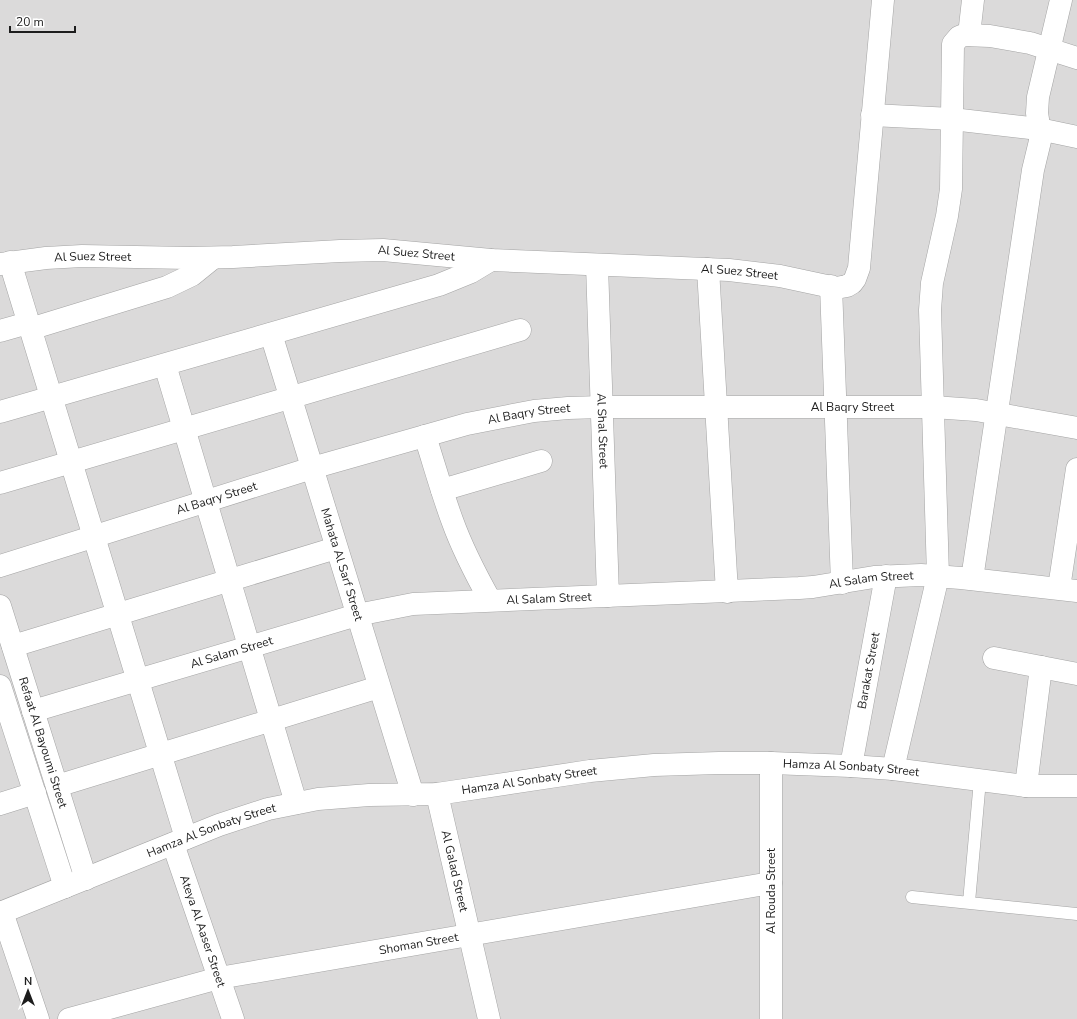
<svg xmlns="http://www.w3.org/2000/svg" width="1077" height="1019" viewBox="0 0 1077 1019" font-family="'Nunito Sans',sans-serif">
  <rect width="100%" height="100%" fill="#eeebe4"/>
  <path fill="#dbdada" d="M0,0h1077v1019h-1077z"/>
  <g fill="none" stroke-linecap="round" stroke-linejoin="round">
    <g stroke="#a4a4a4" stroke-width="13">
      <path id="service" d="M912,897l165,17
        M969,902l11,-122"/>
    </g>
    <g stroke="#a4a4a4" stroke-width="23">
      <g id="minor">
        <path d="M969,35l4,-35"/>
        <path d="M872,115l80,4 87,10 38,8"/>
        <path d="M10,262l176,576"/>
        <path id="s1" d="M0,264l46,-6 36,-2 107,2 44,-1 107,-6 43,-1 108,10 238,10 51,6 56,12 11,-2 5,-3 3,-4 4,-11 24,-268"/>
        <path id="s2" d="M597,265l11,331"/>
        <path d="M708,269l19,323"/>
        <path d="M831,286l11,297"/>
        <path d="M30,329l137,-42 25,-12 21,-17"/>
        <path d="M0,331l28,-8"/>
        <path id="s3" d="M271,334l142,461"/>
        <path d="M165,365l131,438"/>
        <path d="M0,412l439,-127 32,-13 20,-12"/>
        <path d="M425,436c9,28 17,57 27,84 10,28 24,55 38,80"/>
        <path d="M0,483l520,-153"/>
        <path d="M442,490l99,-29"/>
        <path id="s4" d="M0,566l312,-98 155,-44 67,-13 34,-3 34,-1h331l43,3 101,18"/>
        <path d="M972,579l61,-409 7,-29v-9l-3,-19 1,-16 23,-97"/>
        <path d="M1059,588l18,-119"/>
        <path id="s5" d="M0,606l86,273"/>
        <path d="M13,646l323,-98"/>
        <path d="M994,658l83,16"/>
        <path d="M0,686l65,201"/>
        <path id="s6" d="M33,711l324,-96 56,-11 386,-16 14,-1 61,-10 47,-2 40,3 116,13"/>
        <path d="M771,763v256"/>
        <path id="s7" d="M851,766l35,-190"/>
        <path d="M893,769l45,-193 -8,-266 2,-27 15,-67 4,-27 2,-145 6,-7 5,-2 26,1 40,7 47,15"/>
        <path d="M57,786l322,-99"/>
        <path d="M1026,786l15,-119"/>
        <path id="s8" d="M437,794l52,225"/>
        <path d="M0,804l35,-11"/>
        <path id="s9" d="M173,844l60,175"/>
        <path d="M2,912l36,107"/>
        <path id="s10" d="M0,913l219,-88 49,-16 50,-10 51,-4 68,-1 153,-23 64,-6 65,-2h52l80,3 42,3 133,17h51"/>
        <path id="s11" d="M69,1019l150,-41 552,-95"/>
      </g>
    </g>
    <use href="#service" stroke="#fff" stroke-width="12"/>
    <use href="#minor" stroke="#fff" stroke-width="22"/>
  </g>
  <g text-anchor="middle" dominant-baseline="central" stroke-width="3" stroke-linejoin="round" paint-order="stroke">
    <g font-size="12" fill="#1d1d1d" stroke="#fff">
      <text stroke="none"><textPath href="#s1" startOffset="417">Al Suez Street</textPath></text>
      <text stroke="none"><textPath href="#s1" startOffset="93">Al Suez Street</textPath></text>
      <text stroke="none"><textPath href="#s1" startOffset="741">Al Suez Street</textPath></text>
      <text stroke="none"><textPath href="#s4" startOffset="875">Al Baqry Street</textPath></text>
      <text stroke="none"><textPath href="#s4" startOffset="551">Al Baqry Street</textPath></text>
      <text stroke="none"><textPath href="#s2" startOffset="166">Al Shal Street</textPath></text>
      <text stroke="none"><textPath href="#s4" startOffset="227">Al Baqry Street</textPath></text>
      <text stroke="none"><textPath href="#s3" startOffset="241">Mahata Al Sarf Street</textPath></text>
      <text stroke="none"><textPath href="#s6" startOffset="854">Al Salam Street</textPath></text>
      <text stroke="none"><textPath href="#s6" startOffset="531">Al Salam Street</textPath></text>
      <text stroke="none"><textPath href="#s6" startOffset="207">Al Salam Street</textPath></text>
      <text stroke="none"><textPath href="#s7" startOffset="97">Barakat Street</textPath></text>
      <text stroke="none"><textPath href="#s5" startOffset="143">Refaat Al Bayoumi Street</textPath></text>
      <text stroke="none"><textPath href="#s10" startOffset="874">Hamza Al Sonbaty Street</textPath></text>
      <text stroke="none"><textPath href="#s10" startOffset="551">Hamza Al Sonbaty Street</textPath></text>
      <text stroke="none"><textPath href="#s10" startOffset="227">Hamza Al Sonbaty Street</textPath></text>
      <text stroke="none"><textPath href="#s8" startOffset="79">Al Galad Street</textPath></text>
      <text transform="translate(771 891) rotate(-90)">Al Rouda Street</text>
      <text stroke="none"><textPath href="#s9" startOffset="92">Ateya Al Aaser Street</textPath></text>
      <text stroke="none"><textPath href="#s11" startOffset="358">Shoman Street</textPath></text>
    </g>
  </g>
  <g transform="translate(28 991)" stroke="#ffffff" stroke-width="3" paint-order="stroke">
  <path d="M0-3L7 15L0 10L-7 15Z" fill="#1d1d1d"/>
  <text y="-6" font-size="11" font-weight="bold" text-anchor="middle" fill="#1d1d1d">N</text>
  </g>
  <path d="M10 26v6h65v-6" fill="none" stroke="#1d1d1d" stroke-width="2"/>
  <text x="16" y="26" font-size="12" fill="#1d1d1d" stroke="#ffffff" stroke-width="3" paint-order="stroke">20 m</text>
</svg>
